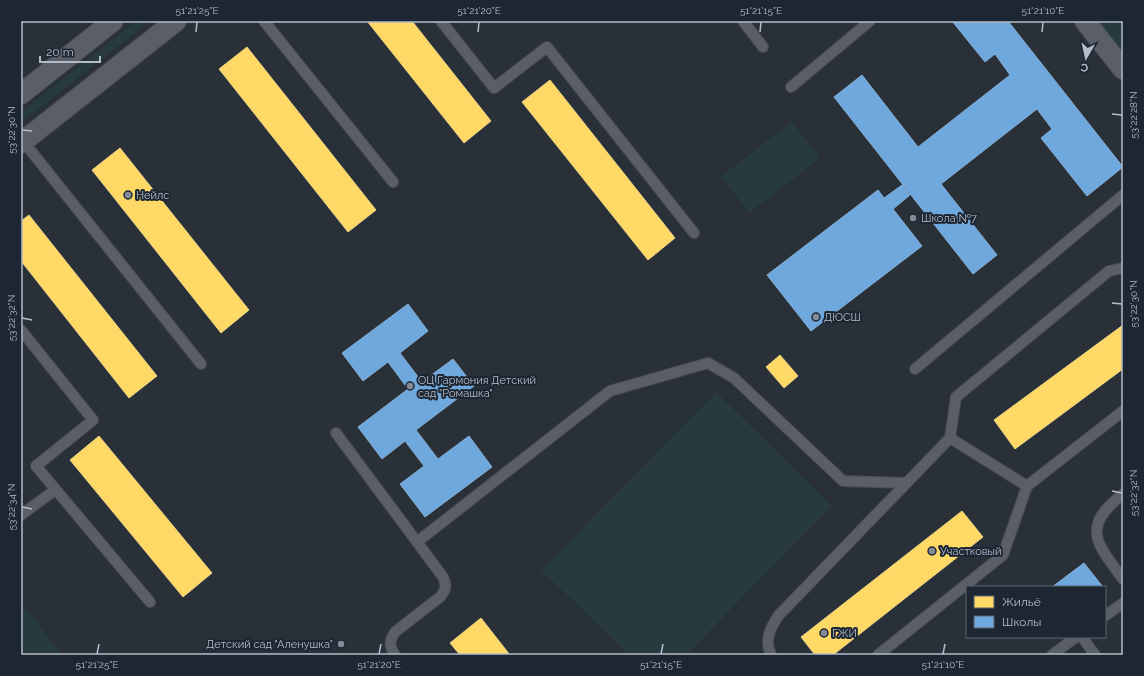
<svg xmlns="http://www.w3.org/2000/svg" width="1144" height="676" viewBox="0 0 1144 676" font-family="Raleway,sans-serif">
  <rect width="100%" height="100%" fill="#2a3038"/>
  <path fill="#273a3e" d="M136,21h14l-129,102v-11z
    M1099,21h24v31z
    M792,122l28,36 -71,55 -28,-37z
    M716,392l116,114 -146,149h-57l-88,-85z
    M26,608l36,47h-41v-43z"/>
  <path fill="#ffd966" stroke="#e8d084" d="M367,21h45l79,100 -27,22z
    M247,47l129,163 -28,22 -129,-163z
    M550,80l125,158 -27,22 -126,-158z
    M120,148l129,162 -28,23 -129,-163z
    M29,215l128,161 -28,22 -108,-137v-40z
    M1123,325v44l-108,80 -21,-29z
    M780,355l18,21 -14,12 -18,-21z
    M99,436l113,137 -29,24 -113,-137z
    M962,511l21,26 -150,118h-18l-14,-18z
    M481,618l29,37h-50l-10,-12z"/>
  <path fill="#6fa8dc" stroke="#84aed6" d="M952,21h56l115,146 -36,29 -46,-58 11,-9 -15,-20 -96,75 56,71 -24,19 -139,-177 28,-22 56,72 92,-72 -15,-21 -10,8z
    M902,185l8,10 -17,14 29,37 -111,85 -44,-56 111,-85 6,8z
    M408,304l20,27 -28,22 22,29 31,-23 21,27 -58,44 22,29 31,-23 23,31 -67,50 -25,-33 24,-18 -19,-25 -23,18 -24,-32 50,-38 -20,-27 -25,19 -21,-28z
    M1084,563l19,24h-51z"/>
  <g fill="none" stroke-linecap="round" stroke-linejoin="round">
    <g stroke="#484c53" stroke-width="12">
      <path id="lane" d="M264,21l129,161
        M441,21l53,67 53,-41 147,186
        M743,21l20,26
        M791,87l79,-66
        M23,141l178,223
        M21,330l72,90 -57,46 114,136
        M915,369l208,-174
        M336,433l107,144c4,9 3,13 -3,20l-45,35c-6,9 -6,14 0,23
        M950,438l6,-41 153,-126 14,-3
        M1123,494c-43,33 -26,50 0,85
        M21,515l34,-25
        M417,542l193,-151 98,-28 26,15 109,103 63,2
        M1105,616l18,-13
        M1082,637l13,18
        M771,655c-7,-15 -1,-27 8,-40l171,-177 77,48
        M878,655l125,-100 24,-69 96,-75
        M1052,655l24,-18"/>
    </g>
    <g stroke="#484c53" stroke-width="22">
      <path id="street" d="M1085,21l38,48
        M21,94l92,-73
        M21,143l155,-122"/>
    </g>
    <use href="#lane" stroke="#5a5e66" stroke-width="10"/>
    <use href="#street" stroke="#5a5e66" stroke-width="20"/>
  </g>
  <path fill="none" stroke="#b4bcc9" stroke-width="1.5" d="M196,32l1,-10M478,32l1,-10M760,32l1,-10M1042,32l1,-10M1112,114l10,1M22,130l10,1M1112,303l10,1M22,318l10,2M1112,491l10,2M22,507l10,2M97,654l2,-10M379,654l2,-10M661,654l2,-10M943,654l2,-10"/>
  <g fill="#848b96" stroke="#1d2633" stroke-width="1.5">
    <circle cx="128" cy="195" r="4"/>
    <circle cx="913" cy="218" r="4"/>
    <circle cx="816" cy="317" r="4"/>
    <circle cx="410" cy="386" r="4"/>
    <circle cx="932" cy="551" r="4"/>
    <circle cx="824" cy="633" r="4"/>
    <circle cx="341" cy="644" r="4"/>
  </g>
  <g text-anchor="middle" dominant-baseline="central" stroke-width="4" stroke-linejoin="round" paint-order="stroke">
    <g font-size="11" fill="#b4bcc9" stroke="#1d2633" text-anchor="start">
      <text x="136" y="195">Нейлс</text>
      <text x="921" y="218">Школа №7</text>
      <text x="824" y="317">ДЮСШ</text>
      <text x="418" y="380">ОЦ Гармония Детский<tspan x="418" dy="13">сад "Ромашка"</tspan></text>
      <text x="940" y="551">Участковый</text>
      <text x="832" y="633">ГЖИ</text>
      <text x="333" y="644" text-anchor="end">Детский сад "Аленушка"</text>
    </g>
  </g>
  <rect width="1144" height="676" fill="none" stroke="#1d2633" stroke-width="44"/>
  <rect x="966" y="586" width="140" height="52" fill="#1d2633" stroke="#59626f"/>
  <rect x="974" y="596" width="20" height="12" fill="#ffd966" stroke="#59626f"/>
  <text x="1002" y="606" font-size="12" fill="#b4bcc9">Жильё</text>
  <rect x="974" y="616" width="20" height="12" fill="#6fa8dc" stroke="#59626f"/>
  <text x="1002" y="626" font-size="12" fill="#b4bcc9">Школы</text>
  <g transform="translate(1086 58) rotate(189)" stroke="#1d2633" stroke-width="3" paint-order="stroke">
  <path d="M0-3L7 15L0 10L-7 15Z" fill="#b4bcc9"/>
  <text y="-6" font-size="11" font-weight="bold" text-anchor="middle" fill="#b4bcc9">С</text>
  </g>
  <path d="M40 56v6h60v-6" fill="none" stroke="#b4bcc9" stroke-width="2"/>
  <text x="46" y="56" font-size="12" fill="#b4bcc9" stroke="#1d2633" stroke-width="3" paint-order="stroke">20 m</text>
  <rect x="22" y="22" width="1100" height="632" fill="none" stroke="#b4bcc9" stroke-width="1.5"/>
  <g font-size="10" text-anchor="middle" fill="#b4bcc9">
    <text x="197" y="14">51°21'25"E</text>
    <text x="479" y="14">51°21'20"E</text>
    <text x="761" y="14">51°21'15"E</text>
    <text x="1043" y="14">51°21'10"E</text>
    <text transform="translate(1133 115) rotate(-90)" y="4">53°22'28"N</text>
    <text transform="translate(11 130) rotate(-90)" y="4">53°22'30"N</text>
    <text transform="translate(1133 304) rotate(-90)" y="4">53°22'30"N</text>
    <text transform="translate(11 318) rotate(-90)" y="4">53°22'32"N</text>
    <text transform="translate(1133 493) rotate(-90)" y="4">53°22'32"N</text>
    <text transform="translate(11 507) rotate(-90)" y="4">53°22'34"N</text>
    <text x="97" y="668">51°21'25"E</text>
    <text x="379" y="668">51°21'20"E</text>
    <text x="661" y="668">51°21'15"E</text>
    <text x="943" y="668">51°21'10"E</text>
  </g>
</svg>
